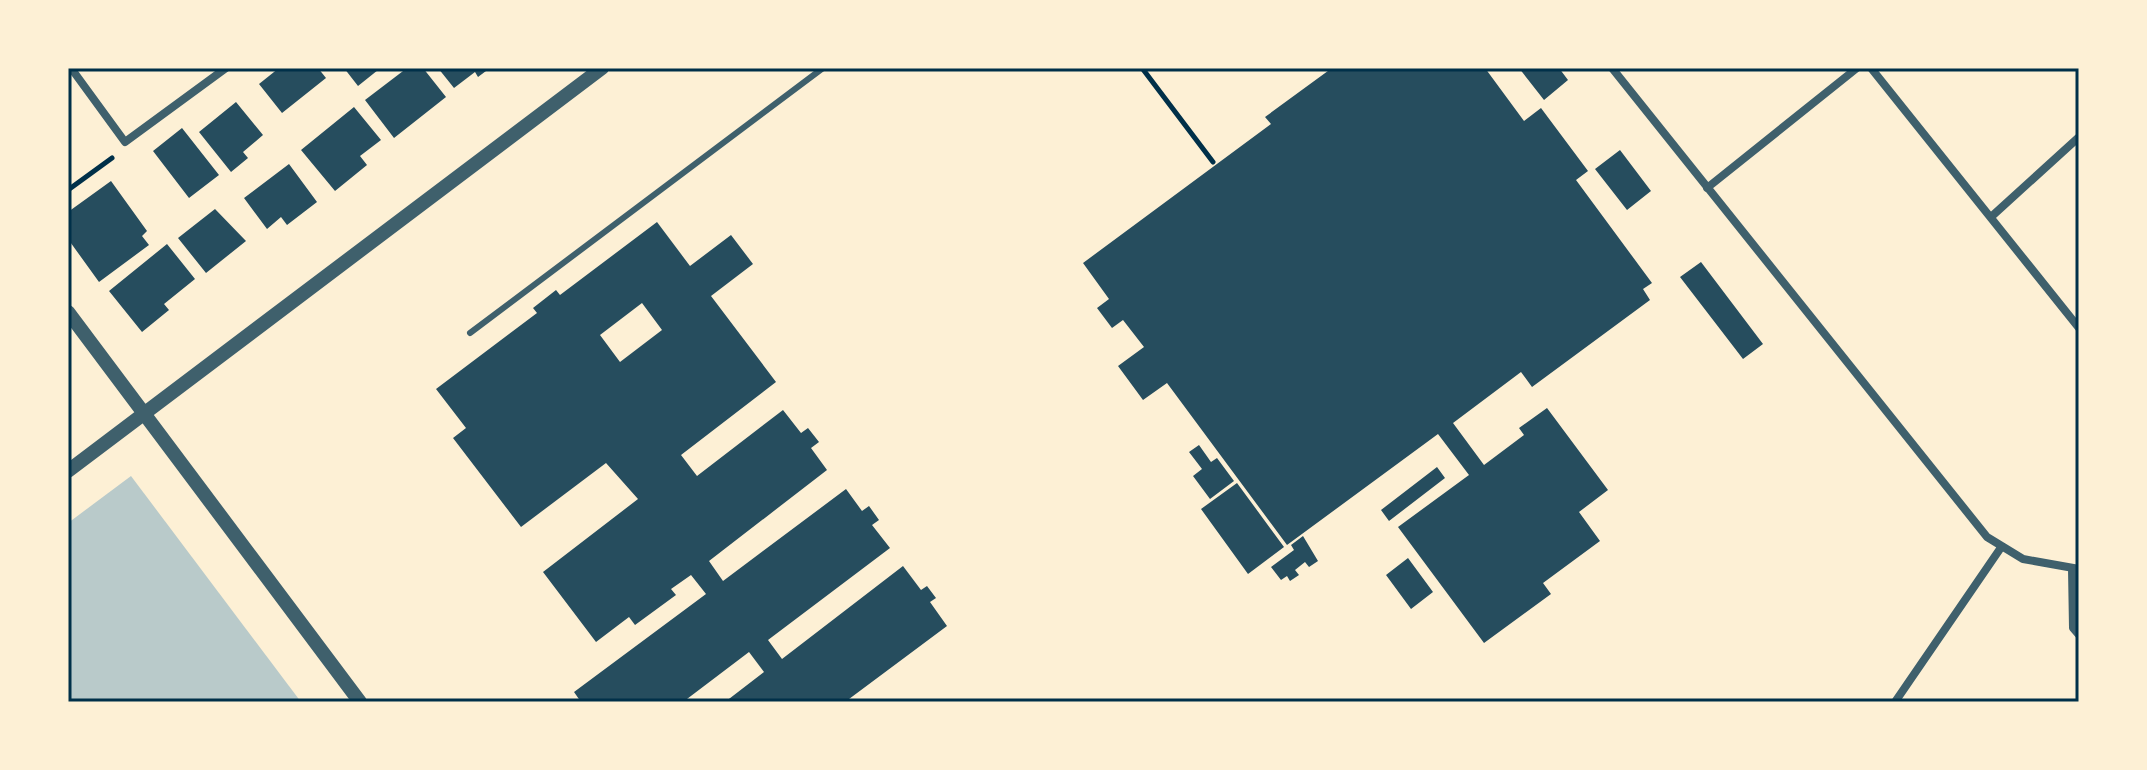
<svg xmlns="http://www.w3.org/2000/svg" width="2147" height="770" viewBox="0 0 2147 770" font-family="Overpass,sans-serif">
  <rect width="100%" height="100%" fill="#fdf0d5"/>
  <path fill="#b9caca" d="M131,476l170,226h-233v-179z"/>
  <path fill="#264d5e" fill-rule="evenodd" d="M279,68h39l8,10 -44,35 -23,-29z
    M344,68h32l2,2 -20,16z
    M407,68h16l23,29 -52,41 -29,-38z
    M438,68h52l-12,9 -3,-5 -21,16z
    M1332,68h153l39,53 17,-13 47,63 -12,9 76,103 -9,6 7,11 -118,87 -11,-15 -68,51 31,42 40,-30 -5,-7 28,-20 61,82 -29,22 21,29 -57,42 8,11 -67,49 -86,-116 71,-52 -31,-41 -151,111 -120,-162 -24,17 -25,-34 26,-19 -21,-27 -11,8 -15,-20 12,-9 -26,-36 188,-139 -6,-7z
    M1519,68h40l9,12 -24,20z
    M236,102l27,33 -20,17 5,6 -17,14 -32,-40z
    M354,107l27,33 -21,16 7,9 -32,26 -34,-41z
    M182,128l37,47 -30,23 -36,-47z
    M1620,150l31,41 -24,19 -32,-41z
    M289,164l28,38 -30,23 -6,-8 -14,12 -23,-31z
    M111,181l36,50 -5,5 7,9 -50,37 -31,-43v-27z
    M215,209l31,32 -40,32 -28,-35z
    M657,222l33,44 41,-31 22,29 -42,32 65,86 -95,73 16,21 86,-66 18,23 7,-5 11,14 -8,6 16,22 -118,91 14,20 123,-92 16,22 7,-5 10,14 -7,5 18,23 -122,92 14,19 121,-93 18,24 6,-4 9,12 -6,4 17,24 -102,76h-120l39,-30 -15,-20 -66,50h-102l-7,-10 132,-98 -15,-19 -20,14 5,6 -41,30 -6,-8 -33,25 -53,-70 95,-73 -32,-36 -85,64 -68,-89 13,-10 -30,-39 101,-76 -4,-5 23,-18 4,5zM642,303l20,27 -42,32 -20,-27z
    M167,244l28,35 -31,25 5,6 -27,22 -33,-41z
    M1701,262l62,82 -20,15 -63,-82z
    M1199,445l12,17 6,-4 17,23 -24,18 -17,-23 9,-7 -13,-17z
    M1437,467l8,11 -56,43 -8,-11z
    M1237,483l47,64 -36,27 -47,-65z
    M1303,536l15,25 -9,6 -4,-5 -10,8 4,5 -9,6 -3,-5 -6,4 -10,-13 23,-17 -3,-5z
    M1408,558l25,34 -22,17 -25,-34z"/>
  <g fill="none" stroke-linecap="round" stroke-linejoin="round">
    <path stroke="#003049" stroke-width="5" d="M1142,68l71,94
      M68,190l44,-32"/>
    <path stroke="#3f606c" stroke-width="6" d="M470,333l353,-265"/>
    <path stroke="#3f606c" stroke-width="8" d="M71,68l54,74 101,-74
      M1612,68l375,469 36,22 56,10
      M1871,68l208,260
      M1707,188l150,-120
      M1991,217l88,-80
      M2072,569l1,59 6,7
      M1895,702l107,-156"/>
    <path stroke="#3f606c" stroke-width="14" d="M68,312l292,390
      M68,471l534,-403"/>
  </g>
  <rect width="2147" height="770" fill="none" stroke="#fdf0d5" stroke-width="140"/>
  <rect x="70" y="70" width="2007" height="630" fill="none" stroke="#003049" stroke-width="3"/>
</svg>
